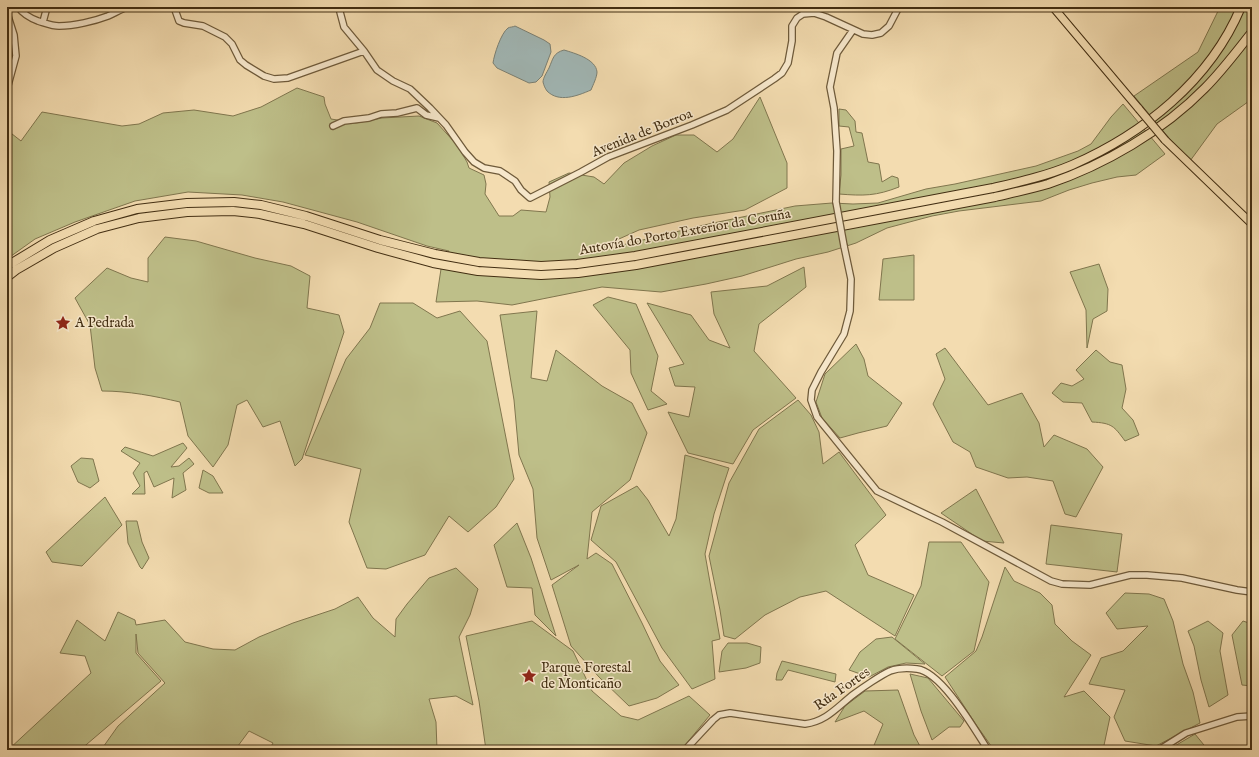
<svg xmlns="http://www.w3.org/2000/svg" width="1259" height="757" viewBox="0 0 1259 757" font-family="'IM FELL English',serif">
  <rect width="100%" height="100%" fill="#f3dcb0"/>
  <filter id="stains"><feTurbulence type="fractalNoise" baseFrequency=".005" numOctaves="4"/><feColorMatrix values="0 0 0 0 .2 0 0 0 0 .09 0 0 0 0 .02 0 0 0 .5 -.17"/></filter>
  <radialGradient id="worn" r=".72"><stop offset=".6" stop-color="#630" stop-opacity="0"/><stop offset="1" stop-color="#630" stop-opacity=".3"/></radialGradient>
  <path fill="#bebf89" stroke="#80764e" d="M1220,7h32v92l-35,25 -27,37 -21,-23 -35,-42 64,-44z
    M297,88l27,9 1,7 6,15 25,4 26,-5 37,-2 18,7 20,22 10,17 2,6 15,7 2,9 -1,10 14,22h14l8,-6 25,2 4,-15 -1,-15 20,-9 25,4 10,7 20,-21 28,-17 24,-11h18l23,17 16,-13 27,-42 27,66v25l-42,22 -52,8 -54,12 -29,13v5l94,-23 91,-19 37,-3 21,1 25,-1 48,-14 29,-5 81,-18 42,-15 13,-7 20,-27 12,-13 42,50 -29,21 -19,2 -25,6 -23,7 -28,11 -82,10 -27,5 -45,12 -31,15 -28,9 -32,7 -54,17 -36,8 -45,8 -59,-5 -90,18 -35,-4 -41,1 5,-33 8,-18 -22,-5 -70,-24 -74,-20 -41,-7 -54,-3 -53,9 -60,21 -40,17 -28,20v-129l14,11 21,-29 80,14 17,-2 24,-11 31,-3 39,6 28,-9z
    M839,109l7,1 9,11 1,11 6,1 6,29 11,2 3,18 10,-6 6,2 1,9c-23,9 -35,9 -60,7l2,-19v-26l13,-3 -5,-19 -10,-1z
    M165,237l31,4 59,17 36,8 19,10 -3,32 32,7 5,17 -42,127 -7,7 -15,-45 -17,6 -16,-27 -10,5 -9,40 -15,22 -25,-31 -8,-34c-26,-6 -51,-11 -78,-11l-7,-23 -5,-43 -15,-27 32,-30 24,10 17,4v-24z
    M914,255v45h-35l4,-41z
    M1099,264l9,25 -1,22 -14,8 -6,29 -1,-38 -16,-38z
    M804,267l2,20 -47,37 -5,27 42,47 -43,32 -20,34 -45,-11 -20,-41 21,5 6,-30 -20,-1 -6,-18 15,-4 -37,-61 44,12 18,25 21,8 -16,-34 -3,-22 56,-6z
    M608,297l28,7 22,52 -7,35 16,13 -19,6 -17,-37 -1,-23 -37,-45z
    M380,303h33l24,15 23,-7 27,30 27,138 -18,28 -28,25 -19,-16 -24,39 -39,14 -19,-1 -18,-46 12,-53 -56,-14 41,-96 24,-31z
    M537,311l-6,67 16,3 9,-31 46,36 30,17 15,30 -17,47 -38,32 -5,47 9,-6 16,11 30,59 18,38 19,24 -22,13 -28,8 -30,-29 -28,-31 -19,-61 27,-20 -28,15 -14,-42 -4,-49 -14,-34 -5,-55 -14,-85z
    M856,344l8,15 4,17 34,27 -15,23 -29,7 -18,5 -18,-20 -6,-16 9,-28z
    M945,348l43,57 34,-12 17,30 5,24 10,-12 33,14 16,18 -27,50 -11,-3 -12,-33 -26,-4 -19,1 -32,-11 -6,-15 -17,-10 -20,-38 12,-25 -9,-25z
    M1096,350l14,12 12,3 4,24 -4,19 11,12 6,15 -14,6c-11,-15 -13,-18 -33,-19l-10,-19 -19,-1 -11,-9 9,-10 11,3 12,-7 -8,-9z
    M798,400l13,15 8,17 4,32 16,-12 47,63 -31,30 13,30 46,20 -19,41 -69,-45 -26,6 -35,18 -30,24 -11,-3 -4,-26 -11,-54 20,-73 30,-54z
    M183,443l4,5 -16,19 8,-1 10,-8 5,6 -11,9 3,17 -14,8 2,-20 -20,9 -7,-16 -3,2 1,21h-13l8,-8 -7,-13 7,-10 -19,-12 4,-4 28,9z
    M685,455l44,13 -15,46 -9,40 15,85 -8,2 3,38 -23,10 -30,-41 -46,-86 -25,-22 10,-34 36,-20 11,14 21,36 7,-17z
    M81,458l12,1 6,22 -9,7 -12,-6 -7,-16z
    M203,470l10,6 10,17h-14l-10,-5z
    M976,489l28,54 -22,-2 -41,-28z
    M105,497l17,28 -40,41 -30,-4 -6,-10z
    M126,521h11l5,21 7,16 -7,11 -2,-2 -12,-24z
    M517,523l14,35 25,78 -21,-21 -3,-27 -25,-1 -13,-42z
    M1051,525l71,9 -5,38 -71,-8z
    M929,542h32l28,40 -15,69 -32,25 -47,-37 26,-53z
    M1005,567l9,14 26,12 12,12 3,19 17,17 19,14 -27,42 20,-6 26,26 -7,33h-109l-17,-24 -32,-49 31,-26 6,-14z
    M456,568l22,21 -8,26 -11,22 14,68 -17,-9 -27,3 7,23 1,28h-168l4,-7 -24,-12 -14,19h-134l17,-24 47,-43 -27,-30 -2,-19v19l25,28 -81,69h-72l83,-77 -6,-17 -25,-3 17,-33 28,21 13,-29 17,8 1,5 29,-5 20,22 28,7 22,1 24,-13 34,-14 42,-14 23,-12 15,21 22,19 1,-18 11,-15 22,-26z
    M1125,593l24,1 15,5 9,22 10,43 10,28 7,31 -44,23 -31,-5 -11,-24 11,-27 -36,-6 12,-26 22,-7 25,-25 -31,3 -11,-16z
    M532,621l41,30 19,40 29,25 17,4 51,-24 21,19 -29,35h-195l-7,-49 -13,-65z
    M1208,621l15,12 -3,18 8,44 -19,12 -8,-27 -7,-34 -6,-15z
    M1243,621l9,3v62l-10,-1 -10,-50z
    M892,637l33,27 -19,-1 -18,4 -19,10 -20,-7 11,-18 16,-13z
    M728,643h19l14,4 -1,16 -14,5 -27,4 3,-21z
    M782,661l54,13 -1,8 -47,-12 -6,10h-6l1,-7z
    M910,674l18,4 36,43 -4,6h-11l-17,13 -11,-29z
    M898,690l16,45 8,15h-50l11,-26 -19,-13 -29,11 10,-16 20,-15z
    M1195,734l13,16h-40z"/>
  <path fill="#a1b8b7" stroke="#7b8175" d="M515,26l29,14 6,4 1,8 -9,24 -6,6 -7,1 -32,-15 -4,-5c1,-8 8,-30 15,-35 1,-1 6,-1 7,-2z
    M564,50c10,3 32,9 33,22 0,5 -4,13 -6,18 -14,6 -32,13 -44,1 -2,-3 -3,-5 -4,-9 0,-4 4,-10 6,-14 4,-9 4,-15 15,-18z"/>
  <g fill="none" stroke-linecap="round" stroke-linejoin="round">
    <g stroke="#6e5a3a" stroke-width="8">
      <path id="minor" d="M18,7c5,7 12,11 20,14 7,2 14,5 21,5 15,0 36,-5 49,-10 7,-3 13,-7 20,-9
        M174,7l5,14 5,2 19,3 22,11 7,7 8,16 6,5 18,11 10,3 14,-1 76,-27
        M340,7v5l4,15 20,24 13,19 16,11 17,8 20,19 16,17 19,27 9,10 10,6 16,3 15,10 6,9 9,8 51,-26 27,-15 84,-32 35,-15 47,-31 8,-6 6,-10 4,-22v-15l5,-8 6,-4 11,-1 12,4 37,17 9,1 9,-2 8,-7 10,-19
        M7,13l7,22 2,21 -9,33
        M43,22l4,-15
        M333,126l11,-5 25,-3 12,-4 16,-1 20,-5 9,7 13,3
        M836,202l1,-51 -3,-43 -4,-21 7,-34 16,-23
        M844,246l7,33 -1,32 -6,23 -23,38 -9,18 -1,10 6,17 60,74 65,31 109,59 11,3 28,1 40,-10h17l35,3 55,12 15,2
        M685,750l28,-30 6,-5 11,-2 75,11c22,-3 32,-17 49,-30 8,-6 27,-19 36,-23 8,-3 19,-3 27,-2 25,3 58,61 71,81
        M1159,750l27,-17 51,-16 15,-1"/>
    </g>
    <g stroke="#422e12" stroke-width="9">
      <path id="major" d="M1053,7l86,102
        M1165,140l87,84"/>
    </g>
    <g stroke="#422e12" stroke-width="10">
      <path id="highway" d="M7,266l43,-26 44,-19 43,-12 50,-6 47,-1 27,3 45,11 74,24 55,14 44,8 62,4 36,-2 58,-8 358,-68c26,-6 53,-12 79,-23 71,-31 138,-84 169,-158
        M7,277l9,-7 38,-22 43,-19 42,-11 48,-6 46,-1 27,3 44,10 74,24 55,15 45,8 63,4 37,-2 58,-8 359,-68c17,-4 36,-8 53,-13 56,-19 115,-53 157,-96 17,-17 32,-37 47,-56"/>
    </g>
    <use href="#minor" stroke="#f7e8cc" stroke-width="5.5"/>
    <use href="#major" stroke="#f3dcb0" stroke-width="7"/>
    <use href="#highway" stroke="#f3dcb0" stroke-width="8"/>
    <g stroke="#6e5a3a" stroke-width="8" stroke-linecap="butt">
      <path id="minor-bridge" d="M836,202l8,44"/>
    </g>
    <g stroke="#422e12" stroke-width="9" stroke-linecap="butt">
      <path id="major-bridge" d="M1139,109l26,31"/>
    </g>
    <use href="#minor-bridge" stroke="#f7e8cc" stroke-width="5.5"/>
    <use href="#major-bridge" stroke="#f3dcb0" stroke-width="7"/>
  </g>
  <defs>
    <g id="sight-bare" transform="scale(1.2)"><path d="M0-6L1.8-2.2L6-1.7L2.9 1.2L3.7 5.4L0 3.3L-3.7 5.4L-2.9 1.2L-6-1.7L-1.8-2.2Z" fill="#8f2418" stroke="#f7e8cc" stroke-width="2.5" paint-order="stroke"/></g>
  </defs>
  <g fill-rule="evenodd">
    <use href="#sight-bare" x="63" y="323"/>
    <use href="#sight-bare" x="529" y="676"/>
  </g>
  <g text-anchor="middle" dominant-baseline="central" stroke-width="3" stroke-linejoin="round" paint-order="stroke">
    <g font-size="14" fill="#422e12" stroke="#f7e8cc">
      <text transform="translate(642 133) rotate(-22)">Avenida de Borroa</text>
      <text transform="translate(685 232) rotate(-10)">Autovía do Porto Exterior da Coruña</text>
      <text transform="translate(842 689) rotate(-35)">Rúa Fortes</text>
    </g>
    <g font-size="14" fill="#422e12" stroke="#f7e8cc" text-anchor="start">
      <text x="75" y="323">A Pedrada</text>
      <text x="541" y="668">Parque Forestal<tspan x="541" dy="16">de Monticaño</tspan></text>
    </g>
  </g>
  <rect width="1259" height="757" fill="none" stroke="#f3dcb0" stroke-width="24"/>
  <rect x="8" y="8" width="1243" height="741" fill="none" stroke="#422e12" stroke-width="2"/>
  <rect x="12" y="12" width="1235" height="733" fill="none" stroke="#422e12"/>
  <rect width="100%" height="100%" filter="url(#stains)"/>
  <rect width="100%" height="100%" fill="url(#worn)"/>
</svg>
